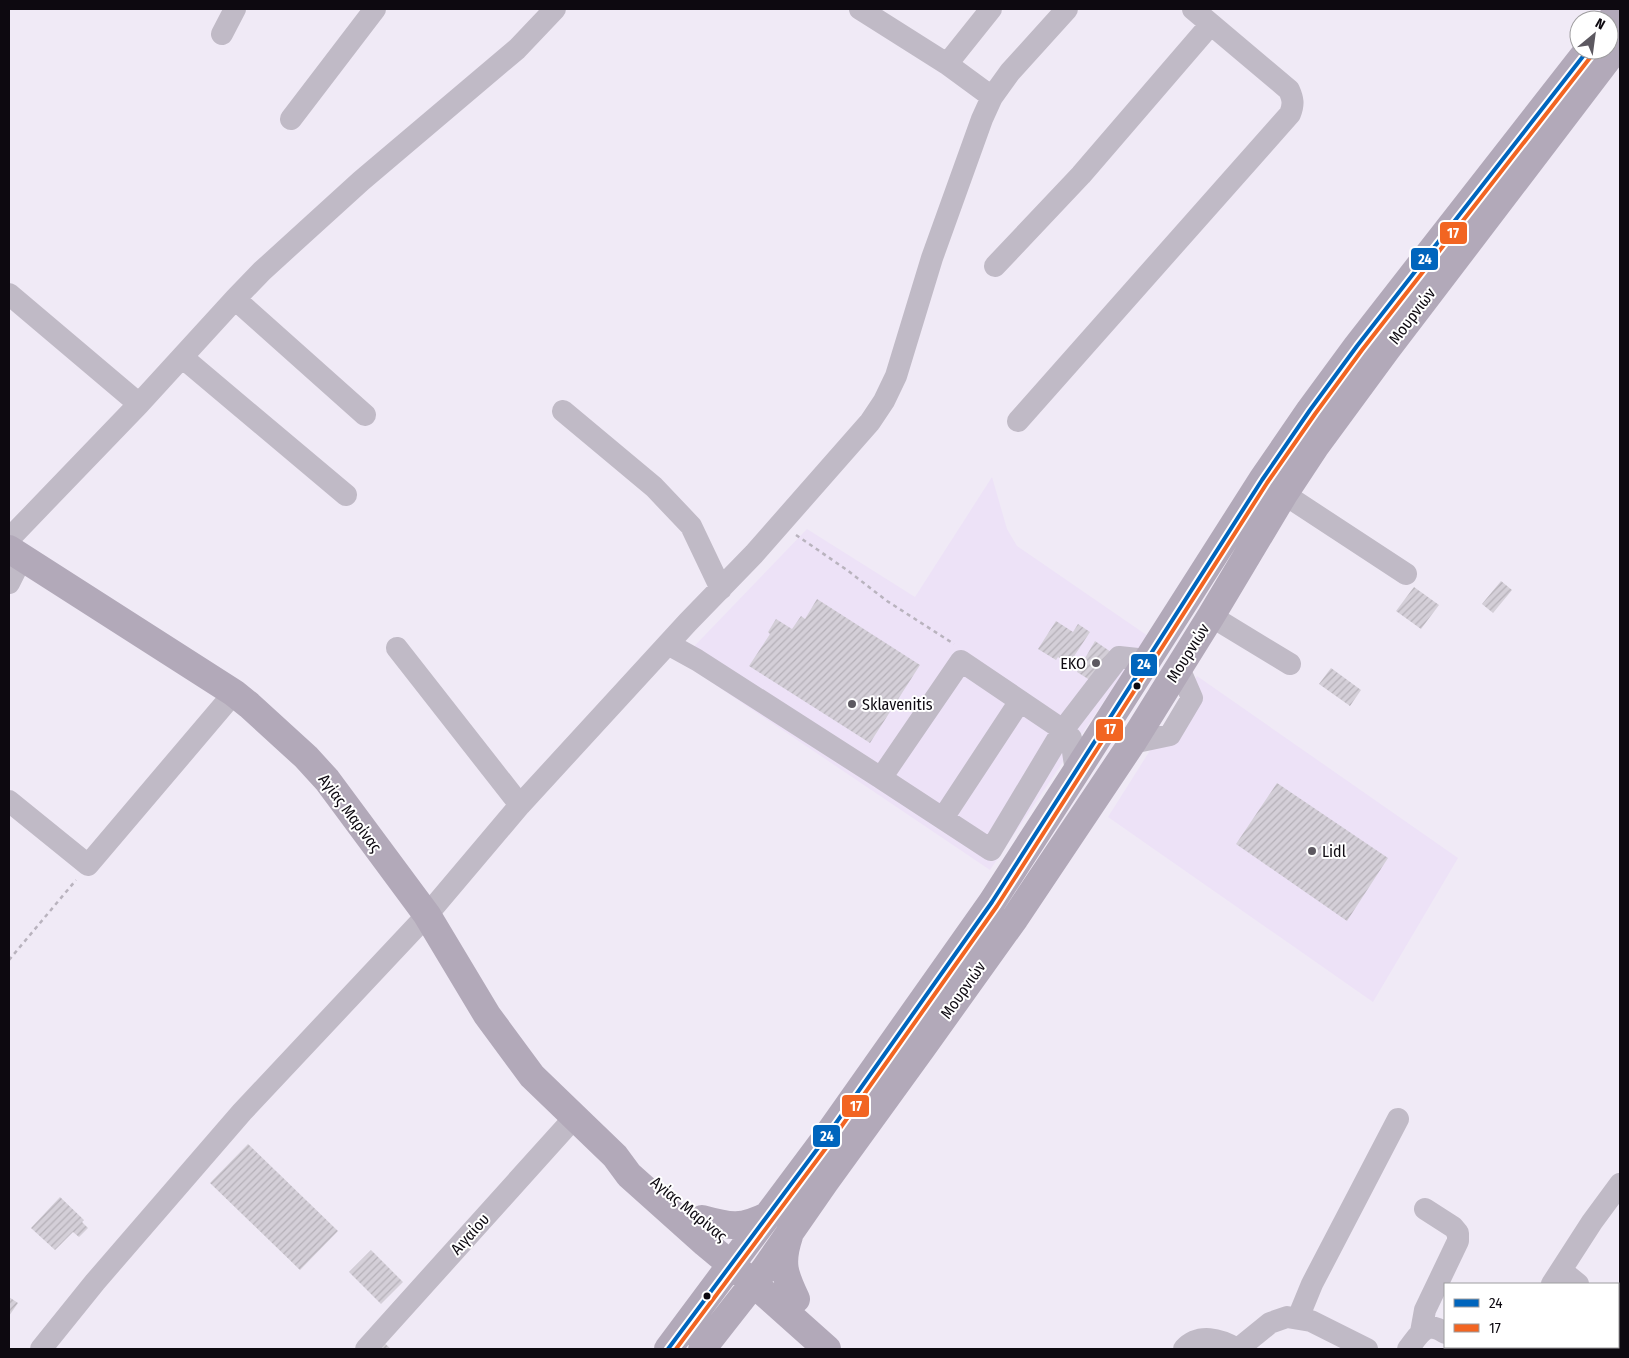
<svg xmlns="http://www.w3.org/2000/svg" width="1629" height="1358" viewBox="0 0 1629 1358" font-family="'Fira Sans Condensed',sans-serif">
  <defs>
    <pattern id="building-hatch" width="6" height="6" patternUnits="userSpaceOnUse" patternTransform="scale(1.25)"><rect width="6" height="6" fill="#d4cfd8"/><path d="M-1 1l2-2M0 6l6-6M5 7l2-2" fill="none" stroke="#b5b0b8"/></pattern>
  </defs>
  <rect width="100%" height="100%" fill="#f0eaf6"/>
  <path fill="#ede2f7" d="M992,477l15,52 10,17 131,90 -158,234 -310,-209 127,-132 108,68z
    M1197,676l261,182 -85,144 -265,-185z"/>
  <path fill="url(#building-hatch)" d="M1501,581l11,9 -19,23 -11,-9z
    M1414,587l25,18 -18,24 -25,-18z
    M817,599l103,66 -50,78 -121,-77 21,-32 -2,-2 8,-13 16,10 9,-13 4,3z
    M1056,621l17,11 5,-8 12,8 -21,32 -11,-7 -2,3 -18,-11z
    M1095,641l16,11 -18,30 -16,-10z
    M1331,668l30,22 -11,16 -31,-22z
    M1277,783l111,75 -41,63 -111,-77z
    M248,1144l90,87 -38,39 -90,-87z
    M60,1197l24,23 -2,2 6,6 -9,9 -6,-5 -18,18 -24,-22z
    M371,1250l32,32 -22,22 -32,-32z
    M9,1297l9,6 -9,13z
    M382,1341l9,8h-17z"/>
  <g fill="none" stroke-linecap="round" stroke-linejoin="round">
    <path stroke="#b9b3be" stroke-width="2.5" stroke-dasharray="4 4" stroke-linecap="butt" d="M796,535l51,35 40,31 67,43
      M9,960l67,-80"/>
    <path stroke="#c0bac6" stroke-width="22" d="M860,9l87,55 45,33
      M222,34l13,-25
      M947,64l44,-55
      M291,119l84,-110
      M995,266l86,-91 130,-151
      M9,294l130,110
      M235,299l130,116
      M182,357l164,138
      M563,411l91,76 37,39 30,63
      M1018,421l272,-307c4,-10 3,-15 -1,-24l-96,-81
      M1284,494l122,80
      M9,539l130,-135 96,-105 27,-28 99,-90 156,-132 38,-40
      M9,583l13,-26
      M1211,616l79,48
      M668,644l29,16 184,118 80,-117 102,69 8,8 5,34
      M397,648l123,157
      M1132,743l38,-8 22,-37 -13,-30
      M881,778l110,72 72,-120 56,-73 28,3
      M9,801l79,64 146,-172
      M943,818l77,-117
      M1562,1271l16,13
      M1552,1284l40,-62 28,-38
      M1298,1318l14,-34 86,-165
      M1421,1332l4,-22 33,-69v-8l-5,-6 -28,-18
      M1618,1332l2,-4
      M1466,1347l5,2
      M41,1349l54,-67 147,-170 185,-197 93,-110 168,-183 66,-68 116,-132 14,-21 12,-25 36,-118 50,-139 10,-22 18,-25 57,-63
      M366,1349l208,-231
      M1184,1349c15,-16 36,-10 53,0
      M1238,1349l32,-26 17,-6 24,4 56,28
      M1408,1349c11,-14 18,-30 37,-16
      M1497,1349l3,-2
      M1607,1349l1,-2"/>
    <path stroke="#b2a9b9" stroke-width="28" d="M1609,23l10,-14
      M9,549l225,144 15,12 57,52 21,23 100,135 60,100 45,61 83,80 14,19 76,68 48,40 74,66
      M702,1219c29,8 39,10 67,-4
      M789,1236c-9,27 -5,38 7,63
      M668,1349l156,-209 168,-238 84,-130 186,-292 48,-70 47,-64 231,-296
      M702,1349l62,-79 61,-88 97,-134 93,-130 117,-175 79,-127 73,-122 31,-47 72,-98 233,-306"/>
    <g stroke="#fff" stroke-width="8">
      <path id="bus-1" d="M668,1349l156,-209 168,-238 270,-422 48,-70 47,-64 231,-296"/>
    </g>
    <g stroke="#fff" stroke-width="8">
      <path id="bus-2" d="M676,1349l153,-205 168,-238 270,-423 48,-69 47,-64 231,-296"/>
    </g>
    <use href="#bus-1" stroke="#0065bd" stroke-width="4"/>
    <use href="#bus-2" stroke="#f26522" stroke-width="4"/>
  </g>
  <g fill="#5c5860" stroke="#fff" stroke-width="2">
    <circle cx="1096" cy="663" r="5"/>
    <circle cx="852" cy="704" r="5"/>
    <circle cx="1312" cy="851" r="5"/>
  </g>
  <g fill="#0d0910" stroke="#fff" stroke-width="2">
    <circle cx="1137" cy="686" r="4.5"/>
    <circle cx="707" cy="1296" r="4.5"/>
  </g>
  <g text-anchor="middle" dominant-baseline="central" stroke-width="4" stroke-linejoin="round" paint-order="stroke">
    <g font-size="16" fill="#0d0910" stroke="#fff">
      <text transform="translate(1412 316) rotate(-53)">Μουρνιών</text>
      <text transform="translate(1188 653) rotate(-58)">Μουρνιών</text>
      <text transform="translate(350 813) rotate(53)">Αγίας Μαρίνας</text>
      <text transform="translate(963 990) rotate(-55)">Μουρνιών</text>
      <text transform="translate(689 1209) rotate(39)">Αγίας Μαρίνας</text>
      <text transform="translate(470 1234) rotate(-48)">Αιγαίου</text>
    </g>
    <g font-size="16" fill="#0d0910" stroke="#fff" text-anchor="start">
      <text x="1086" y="663" text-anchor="end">EKO</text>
      <text x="862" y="704">Sklavenitis</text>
      <text x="1322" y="851">Lidl</text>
    </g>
  </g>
  <g stroke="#fff" stroke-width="2">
    <rect x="1439" y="221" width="29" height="24" rx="5" fill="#f26522"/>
    <rect x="1410" y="247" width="29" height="24" rx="5" fill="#0065bd"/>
    <rect x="1130" y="653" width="28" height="24" rx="5" fill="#0065bd"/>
    <rect x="1095" y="718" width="29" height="24" rx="5" fill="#f26522"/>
    <rect x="841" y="1094" width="29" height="24" rx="5" fill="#f26522"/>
    <rect x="812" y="1124" width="29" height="24" rx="5" fill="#0065bd"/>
  </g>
  <g font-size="14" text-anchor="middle" font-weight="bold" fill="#fff">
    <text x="1453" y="238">17</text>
    <text x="1425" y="264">24</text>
    <text x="1144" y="669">24</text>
    <text x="1110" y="734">17</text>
    <text x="856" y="1111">17</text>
    <text x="827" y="1141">24</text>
  </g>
  <rect width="1629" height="1358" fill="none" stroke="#0d0910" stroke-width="20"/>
  <rect x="1444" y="1283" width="175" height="65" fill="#ffffff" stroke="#9e9d9f"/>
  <rect x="1454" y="1299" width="25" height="8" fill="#0065bd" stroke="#9e9d9f"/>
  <text x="1489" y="1308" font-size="15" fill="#0d0910">24</text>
  <rect x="1454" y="1324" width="25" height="8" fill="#f26522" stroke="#9e9d9f"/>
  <text x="1489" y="1333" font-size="15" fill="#0d0910">17</text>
  <g transform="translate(1594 35) rotate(29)"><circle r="24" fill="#ffffff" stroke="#9e9d9f"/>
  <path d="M0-4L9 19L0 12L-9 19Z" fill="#5c5860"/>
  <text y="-8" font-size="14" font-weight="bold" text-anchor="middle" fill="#0d0910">N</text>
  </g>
</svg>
